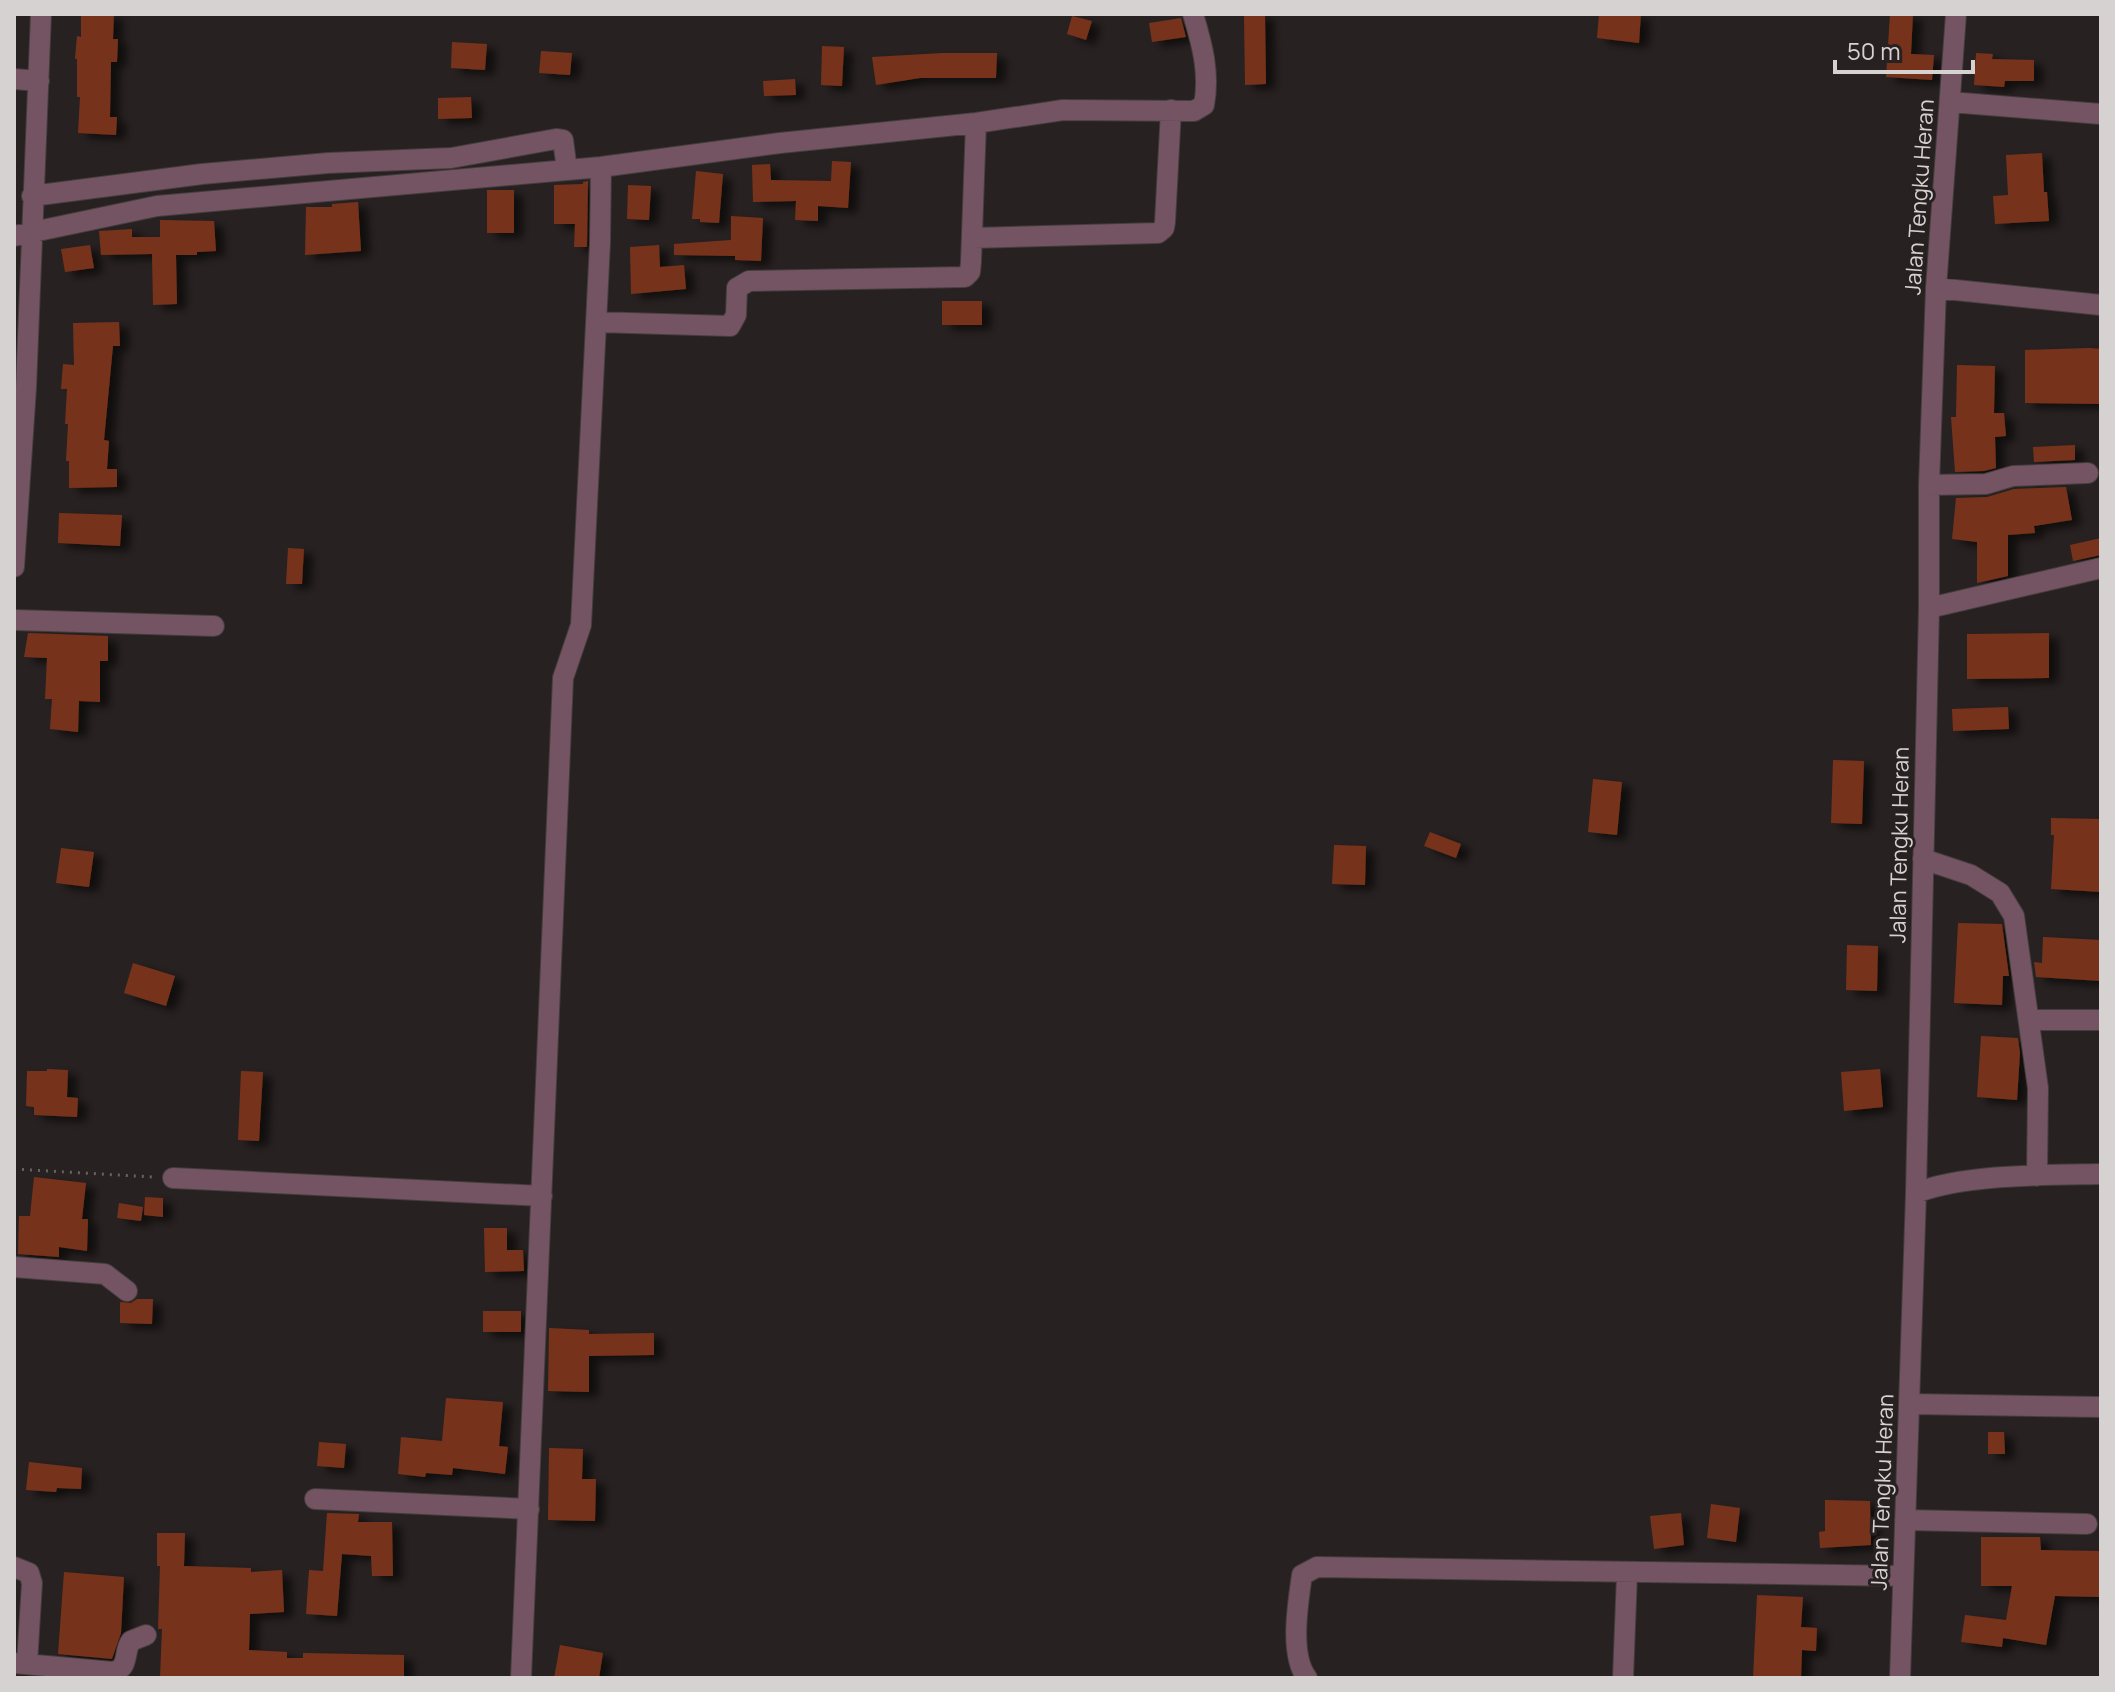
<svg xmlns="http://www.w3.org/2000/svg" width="2115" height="1692" viewBox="0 0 2115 1692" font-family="Manrope,sans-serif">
  <defs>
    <filter id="shadow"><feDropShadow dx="9" dy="5" stdDeviation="4" flood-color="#0009"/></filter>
  </defs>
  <rect width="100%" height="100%" fill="#282121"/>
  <path fill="#77331a" filter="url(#shadow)" d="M81,14h33l-1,25h5l-1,23h-6l-1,55h7l-1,18 -38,-2 2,-36h-3v-38h-2l2,-23 4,1z
    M1244,14h21l1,70 -21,1z
    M1599,14h42l-2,29 -42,-5z
    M1890,14h23l-2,40 23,1 -2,25 -46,-3z
    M1072,16l20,5 -6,19 -19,-6z
    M1181,18l5,19 -34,5 -3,-19z
    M452,42l35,2 -2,26 -34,-2z
    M822,46l22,1 -2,39 -21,-1z
    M541,51l31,2 -2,22 -31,-2z
    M943,53h54l-1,25h-76l-44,7 -4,-28z
    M1976,53l17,1 -1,5 42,1v21h-29l-1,6 -30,-2z
    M795,79l1,16 -32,1 -1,-15z
    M471,97l1,21 -34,1v-21z
    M2042,153l2,39h3l2,29 -54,3 -2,-28 15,-1 -2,-40z
    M832,161l19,1 -3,46 -30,-2v15l-23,-1 1,-19 -43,1 -1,-37 18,-1 1,16 60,1z
    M696,171l27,3 -4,49 -19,-1v-3h-8z
    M588,181l-1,66h-13l1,-23h-21v-39l29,-1v-2z
    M628,185l23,1 -2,34 -22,-1z
    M487,190h27v43h-27z
    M358,202l3,49 -56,4 1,-48h26v-3z
    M731,216l32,2 -2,43 -26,-1v-4l-61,-1v-11l57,-4z
    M160,220l54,1 2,30 -19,1v3h-21l1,49 -24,1 -1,-51 -51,1 -2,-24 33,-2v8h28z
    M90,245l4,23 -29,4 -4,-23z
    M659,245l1,22 24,-2 2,24 -55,5 -1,-47z
    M942,301h40v24h-40z
    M119,322l1,24h-7l-9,94 5,1 -2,28h10v18l-48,1v-27h-3l2,-37h-3l2,-35h-6l2,-25 11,1 -1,-42z
    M2089,348l12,1v55l-76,-1v-53z
    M1957,365l38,1 -1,47h10l2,23 -11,1 1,31 -12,3 -29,1 -4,-55h5z
    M2075,445v15l-41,2 -1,-15z
    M2066,487l6,33 -38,6 1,7 -27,2v41l-31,7v-41l-25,-3 4,-41 31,-1 27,-8z
    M59,513l63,2 -2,31 -62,-3z
    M2101,538v17l-28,6 -3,-16z
    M288,548l16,1 -2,35h-16z
    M28,633l80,3v25h-8v41l-21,-1 -1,31 -28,-3 2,-30h-7l2,-41 -23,-1z
    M2049,633v45l-82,1v-45z
    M2008,707l1,22 -56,2 -1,-22z
    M1833,760l31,1 -2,63 -31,-1z
    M1593,779l29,3 -5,53 -29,-3z
    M2051,818l50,1v73l-50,-3 3,-54h-3z
    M1430,832l31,12 -5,14 -32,-12z
    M1334,845l32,1 -1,39 -33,-1z
    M61,848l33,4 -5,35 -33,-4z
    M1958,923l44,1 7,52h-6l-1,29 -48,-2z
    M2043,937l58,3v41l-65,-4 -2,-15 8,1z
    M1847,945l31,1 -1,45 -31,-1z
    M133,963l42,13 -9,30 -42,-13z
    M1981,1036l37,2 2,15 -3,47 -40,-3z
    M47,1069l21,1 -1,27 11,1 -1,19 -43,-2v-8l-8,-1 1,-35h20z
    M1880,1069l3,38 -39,4 -3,-39z
    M241,1071l22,1 -4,69 -21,-1z
    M34,1177l52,6 -4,36h6l-1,32 -28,-4v10l-41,-3 1,-38h11z
    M145,1197l18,1v19l-19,-2z
    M119,1203l24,4 -2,14 -24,-3z
    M484,1228h23v22h16l1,21 -39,1z
    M137,1299h16l-1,25 -32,-1v-21l11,1z
    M483,1311h38v21h-38z
    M549,1328l40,2v4l65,-1v22l-65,1v36l-41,-1z
    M446,1398l57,4 -4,44 9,1 -3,27 -52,-6 -1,7 -26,-2 -1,4 -27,-3 3,-37 41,4z
    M1988,1432h16l1,22h-17z
    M319,1442l27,2 -2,24 -27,-2z
    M549,1448l34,1 -1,30h14l-1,42 -47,-1z
    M29,1462l53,6 -1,21 -24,-1 -1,4 -30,-2z
    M1825,1500l45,1 1,44 -51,3 -1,-16 6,-1z
    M1711,1504l29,4 -4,34 -29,-4z
    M327,1513l32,1 -1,8h34l1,54h-21l-1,-20 -29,-2 -5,62 -31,-2 3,-44 14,1z
    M1681,1513l3,32 -30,4 -4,-33z
    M157,1533h28l-1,33 67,2v4l31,-2 2,42 -34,2 -1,36 38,2v6h16v-5l101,2v23h-244l2,-49h-4l2,-63h-3z
    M1981,1537h59l1,13 60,1v46l-46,-1 -9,49 -43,-7 -1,9 -41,-5 4,-27 41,5 6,-34h-31z
    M64,1572l60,5 -3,56 -9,26 -54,-5z
    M1757,1595l46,2 -2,30 16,1 -1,23 -14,-1 -1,28h-48z
    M560,1645l43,8 -4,25h-45z"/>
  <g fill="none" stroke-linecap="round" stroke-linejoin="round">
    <g stroke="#443d3d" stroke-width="22">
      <path id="minor" d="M14,79l25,2
        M1950,102l151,12
        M32,196l170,-22 126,-11 123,-5 105,-19 7,1 4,30
        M14,236l143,-30 444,-39 179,-24 196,-20 87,-13 131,1 10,-6c6,-32 -2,-61 -11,-91
        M972,238l186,-5 6,-5 1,-6 6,-112
        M1936,288l165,17
        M596,322l134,4 6,-11 1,-27 12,-7 216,-4 5,-5 1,-10 5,-139
        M1929,485l57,-1 27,-8 75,-3
        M14,567l12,-179 15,-374
        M1929,608l172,-40
        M14,620l200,6
        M1923,859l48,16 29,18 14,23 24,172 -1,88
        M2029,1020h72
        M173,1178l369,18
        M1916,1193c48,-19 132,-18 185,-19
        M14,1267l91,7 22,17
        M1910,1404l191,3
        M315,1499l214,10
        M1905,1520l182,4
        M14,1567l15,6 3,10 -5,81
        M14,1663l99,9c17,-4 10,-20 18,-31l15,-6
        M521,1678l42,-1000 18,-53 19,-382 1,-76
        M1307,1678c-18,-23 -9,-75 -5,-103l15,-8 585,9
        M1623,1678l4,-104
        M1900,1678l16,-485 13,-585v-123l7,-197 20,-274"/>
    </g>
    <path stroke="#686262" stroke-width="3" stroke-dasharray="2 6" stroke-linecap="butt" d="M14,1169l139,8"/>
    <use href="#minor" stroke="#745462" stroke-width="20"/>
  </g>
  <g text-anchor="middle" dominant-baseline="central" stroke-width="6" stroke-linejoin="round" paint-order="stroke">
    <g font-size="22" fill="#d7d2d2" stroke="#282121">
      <text transform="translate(1919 197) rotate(-86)">Jalan Tengku Heran</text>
      <text transform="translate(1899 845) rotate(-89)">Jalan Tengku Heran</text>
      <text transform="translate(1882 1492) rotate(-88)">Jalan Tengku Heran</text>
    </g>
  </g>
  <rect width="2115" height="1692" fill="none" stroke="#d7d2d2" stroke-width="32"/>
  <path d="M1835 60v12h138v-12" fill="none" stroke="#d7d2d2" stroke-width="4"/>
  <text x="1847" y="60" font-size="24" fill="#d7d2d2" stroke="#282121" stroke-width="6" paint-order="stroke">50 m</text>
</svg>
